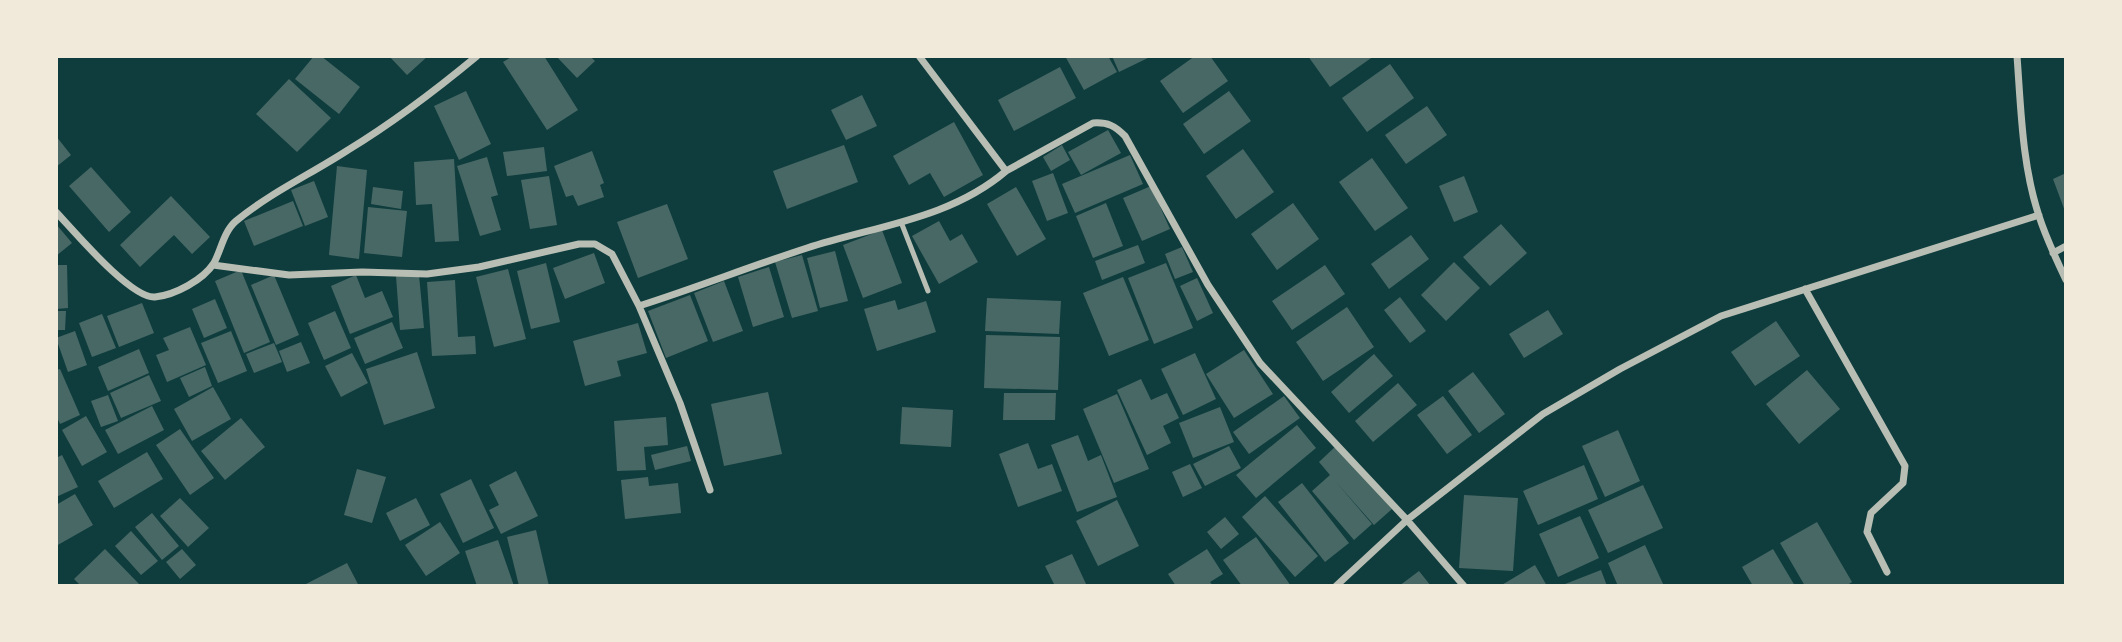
<svg xmlns="http://www.w3.org/2000/svg" width="2122" height="642" viewBox="0 0 2122 642" font-family="'Open Sans',sans-serif">
  <rect width="100%" height="100%" fill="#0f3d3e"/>
  <path fill="#486865" d="M314,56h7l39,31 -21,27 -44,-35z
    M389,56h39l-21,19z
    M513,56h31l34,54 -31,20 -44,-68z
    M556,56h34l5,5 -18,17z
    M1065,56h43l9,16 -33,18z
    M1112,56h40l-33,16z
    M1195,56h15l18,25 -45,32 -23,-32z
    M1308,56h66l-44,31z
    M1390,64l24,34 -47,34 -25,-34z
    M1060,67l16,31 -62,33 -16,-31z
    M289,79l42,39 -34,34 -41,-38z
    M466,91l25,53 -32,16 -25,-54z
    M1229,91l22,30 -47,33 -21,-30z
    M862,95l15,31 -31,14 -15,-30z
    M1427,106l20,29 -41,29 -21,-29z
    M954,122l29,53 -39,22 -14,-24 -21,12 -16,-29z
    M1108,130l13,23 -40,22 -13,-23z
    M56,136l15,19 -15,12z
    M844,145l14,37 -71,27 -14,-38z
    M1062,145l8,15 -19,11 -8,-14z
    M544,147l3,24 -40,5 -4,-24z
    M1243,149l31,43 -38,27 -30,-43z
    M592,151l12,32 -4,2 4,12 -26,9 -5,-11 -7,2 -12,-31z
    M1130,155l13,29 -68,29 -13,-29z
    M487,157l11,38 -7,2 10,33 -21,6 -23,-70z
    M1372,158l36,50 -33,23 -36,-49z
    M454,159l5,82 -24,1 -3,-38 -16,1 -2,-43z
    M337,166l30,4 -8,89 -30,-4z
    M91,167l40,45 -22,20 -40,-46z
    M1053,173l15,40 -21,8 -15,-40z
    M2066,173v41l-13,-35z
    M549,176l8,49 -27,4 -9,-49z
    M1464,176l14,36 -24,10 -15,-36z
    M314,181l14,36 -23,9 -14,-36z
    M1151,186l19,43 -28,12 -19,-43z
    M373,187l30,4 -2,18 -30,-5z
    M1016,187l30,52 -29,17 -30,-52z
    M171,196l39,41 -18,17 -18,-19 -34,32 -20,-22z
    M293,201l10,25 -49,20 -10,-25z
    M1106,203l17,43 -30,12 -17,-42z
    M1293,203l26,36 -42,31 -26,-36z
    M667,204l21,55 -50,19 -21,-56z
    M368,207l39,4 -5,46 -38,-4z
    M939,221l11,20 12,-7 16,28 -39,22 -27,-48z
    M56,224l16,19 -16,13z
    M1501,224l26,29 -37,33 -27,-29z
    M882,230l20,53 -39,15 -20,-53z
    M1411,235l18,24 -40,30 -18,-25z
    M1138,245l7,18 -43,17 -7,-19z
    M1182,247l11,25 -18,7 -10,-25z
    M835,251l13,50 -28,7 -13,-50z
    M594,253l11,30 -40,16 -12,-31z
    M802,255l16,56 -26,7 -17,-56z
    M1454,262l26,26 -34,33 -25,-26z
    M546,263l14,59 -29,7 -14,-58z
    M1166,263l27,65 -39,16 -26,-66z
    M56,265h11l1,43 -12,1z
    M1325,265l20,29 -53,36 -20,-29z
    M769,267l15,50 -31,10 -15,-50z
    M508,269l18,70 -32,8 -18,-70z
    M241,270l29,72 -26,11 -29,-72z
    M274,275l25,60 -23,10 -25,-60z
    M356,275l9,23 17,-7 11,26 -43,17 -19,-48z
    M419,275l5,53 -24,2 -4,-54z
    M1123,277l26,63 -40,16 -26,-63z
    M1197,278l16,35 -16,8 -17,-35z
    M455,280l3,57 17,-1 1,18 -44,2 -5,-74z
    M724,281l19,50 -30,11 -19,-49z
    M690,295l18,46 -42,17 -18,-47z
    M1400,297l26,34 -16,12 -26,-33z
    M987,298l74,3 -2,33 -74,-3z
    M215,299l12,29 -23,10 -12,-29z
    M895,300l3,10 28,-9 10,31 -59,19 -13,-42z
    M142,303l12,30 -35,14 -12,-31z
    M1347,307l27,40 -51,34 -27,-39z
    M1548,310l15,24 -39,24 -15,-24z
    M56,311h10l-1,19h-9z
    M335,311l16,37 -27,12 -16,-37z
    M102,314l14,34 -24,9 -13,-34z
    M1776,321l24,35 -45,30 -24,-34z
    M392,322l11,26 -38,16 -11,-26z
    M638,323l9,30 -30,8 4,15 -36,10 -12,-45z
    M190,327l16,38 -39,17 -11,-27 13,-5 -6,-12z
    M75,331l12,34 -19,7 -12,-34z
    M231,331l16,40 -29,12 -17,-40z
    M986,335l74,2 -2,53 -74,-2z
    M301,342l9,21 -23,9 -8,-21z
    M274,343l8,19 -28,11 -8,-19z
    M139,349l10,24 -41,18 -10,-24z
    M1244,350l29,44 -39,24 -28,-44z
    M417,352l18,56 -51,17 -18,-56z
    M352,353l16,30 -27,14 -16,-31z
    M1195,353l21,46 -33,16 -22,-46z
    M1374,354l19,22 -44,37 -18,-21z
    M205,367l7,19 -23,11 -9,-19z
    M60,369l20,46 -20,9 -4,-9v-45z
    M1807,370l33,39 -41,35 -33,-40z
    M1473,372l32,42 -26,19 -31,-42z
    M149,375l12,26 -40,17 -11,-25z
    M1141,379l10,21 16,-7 12,25 -16,8 8,17 -24,12 -30,-65z
    M1398,383l19,22 -44,37 -18,-21z
    M213,387l18,32 -39,22 -18,-32z
    M768,392l14,62 -58,12 -13,-62z
    M1004,393h52l-1,27h-52z
    M1117,394l32,75 -35,14 -31,-74z
    M108,395l10,26 -17,6 -10,-26z
    M1284,396l16,22 -51,36 -16,-22z
    M1443,396l29,39 -25,19 -30,-39z
    M152,406l12,24 -46,24 -13,-24z
    M902,407l51,3 -2,37 -51,-3z
    M1220,407l14,35 -41,16 -14,-35z
    M86,416l21,36 -25,14 -20,-36z
    M666,417l2,28 -24,2 2,23 -29,1 -3,-50z
    M241,418l24,29 -40,33 -24,-29z
    M1297,425l19,23 -60,50 -20,-23z
    M180,429l34,49 -24,17 -34,-50z
    M1618,430l22,51 -35,16 -23,-51z
    M1078,435l10,26 13,-6 16,42 -40,15 -26,-67z
    M1028,443l10,26 14,-5 10,27 -44,16 -19,-53z
    M687,446l4,15 -36,9 -4,-15z
    M1229,446l12,22 -36,18 -12,-22z
    M1336,446l56,63 -18,16 -38,-43 36,42 -18,16 -42,-49 18,-16 -11,-13z
    M147,452l16,27 -49,29 -16,-27z
    M62,455l16,32 -22,10v-39z
    M1190,464l12,24 -19,9 -11,-25z
    M1584,465l14,34 -60,26 -15,-34z
    M357,469l29,8 -14,46 -28,-8z
    M516,471l22,45 -37,18 -12,-24 10,-5 -10,-20z
    M648,477l1,9 29,-3 3,30 -56,6 -4,-39z
    M471,479l23,49 -31,15 -23,-49z
    M1302,483l47,60 -24,19 -47,-60z
    M1643,485l20,43 -55,25 -20,-43z
    M75,494l18,31 -37,21v-41z
    M1464,495l54,3 -5,73 -54,-3z
    M1265,496l53,60 -23,21 -53,-60z
    M180,498l29,30 -21,19 -28,-31z
    M416,498l14,27 -30,16 -14,-28z
    M1117,500l22,46 -41,20 -22,-45z
    M152,513l27,33 -17,14 -27,-33z
    M1580,516l19,42 -41,19 -19,-43z
    M1225,517l14,17 -18,15 -14,-17z
    M440,522l20,31 -34,23 -21,-31z
    M1817,522l35,60 -6,4h-41l-25,-43z
    M536,530l13,56h-30l-12,-49z
    M131,531l27,30 -17,14 -26,-29z
    M1256,537l35,49h-49l-19,-26z
    M498,540l16,46h-37l-12,-35z
    M1645,545l19,41h-46l-10,-23z
    M105,549l36,37h-60l-7,-7z
    M182,549l14,16 -16,14 -14,-17z
    M1207,549l16,25 -13,8 3,4h-37l-8,-12z
    M1773,549l22,37h-42l-11,-19z
    M1072,554l15,32h-32l-10,-20z
    M347,563l12,23h-57z
    M1535,565l12,21h-47z
    M1601,570l6,16h-47z
    M1419,571l12,15h-32z"/>
  <g fill="none" stroke-linecap="round" stroke-linejoin="round">
    <path stroke="#b8beb3" stroke-width="5" d="M901,222l27,69"/>
    <path stroke="#b8beb3" stroke-width="7" d="M919,56l87,115 87,-48c15,-1 22,3 32,13l83,149 52,78 147,157 57,66
      M2017,56c4,53 5,109 22,160 7,22 17,43 27,64
      M56,212c18,19 75,87 99,85 20,-2 48,-17 59,-34 7,-13 10,-32 22,-42 34,-28 75,-47 112,-71 46,-28 88,-60 129,-94
      M2053,253l13,-7
      M213,265l76,10 73,-3 65,2 52,-7 100,-23h16l17,10 27,52c57,-18 112,-40 168,-58 68,-22 143,-29 199,-77
      M1805,289l100,177 -2,17 -32,30 -4,19 20,40
      M639,306l41,97 30,87
      M1336,586l71,-66 136,-106 77,-45 101,-53 318,-101"/>
  </g>
  <rect width="2122" height="642" fill="none" stroke="#f1e9da" stroke-width="116"/>
</svg>
